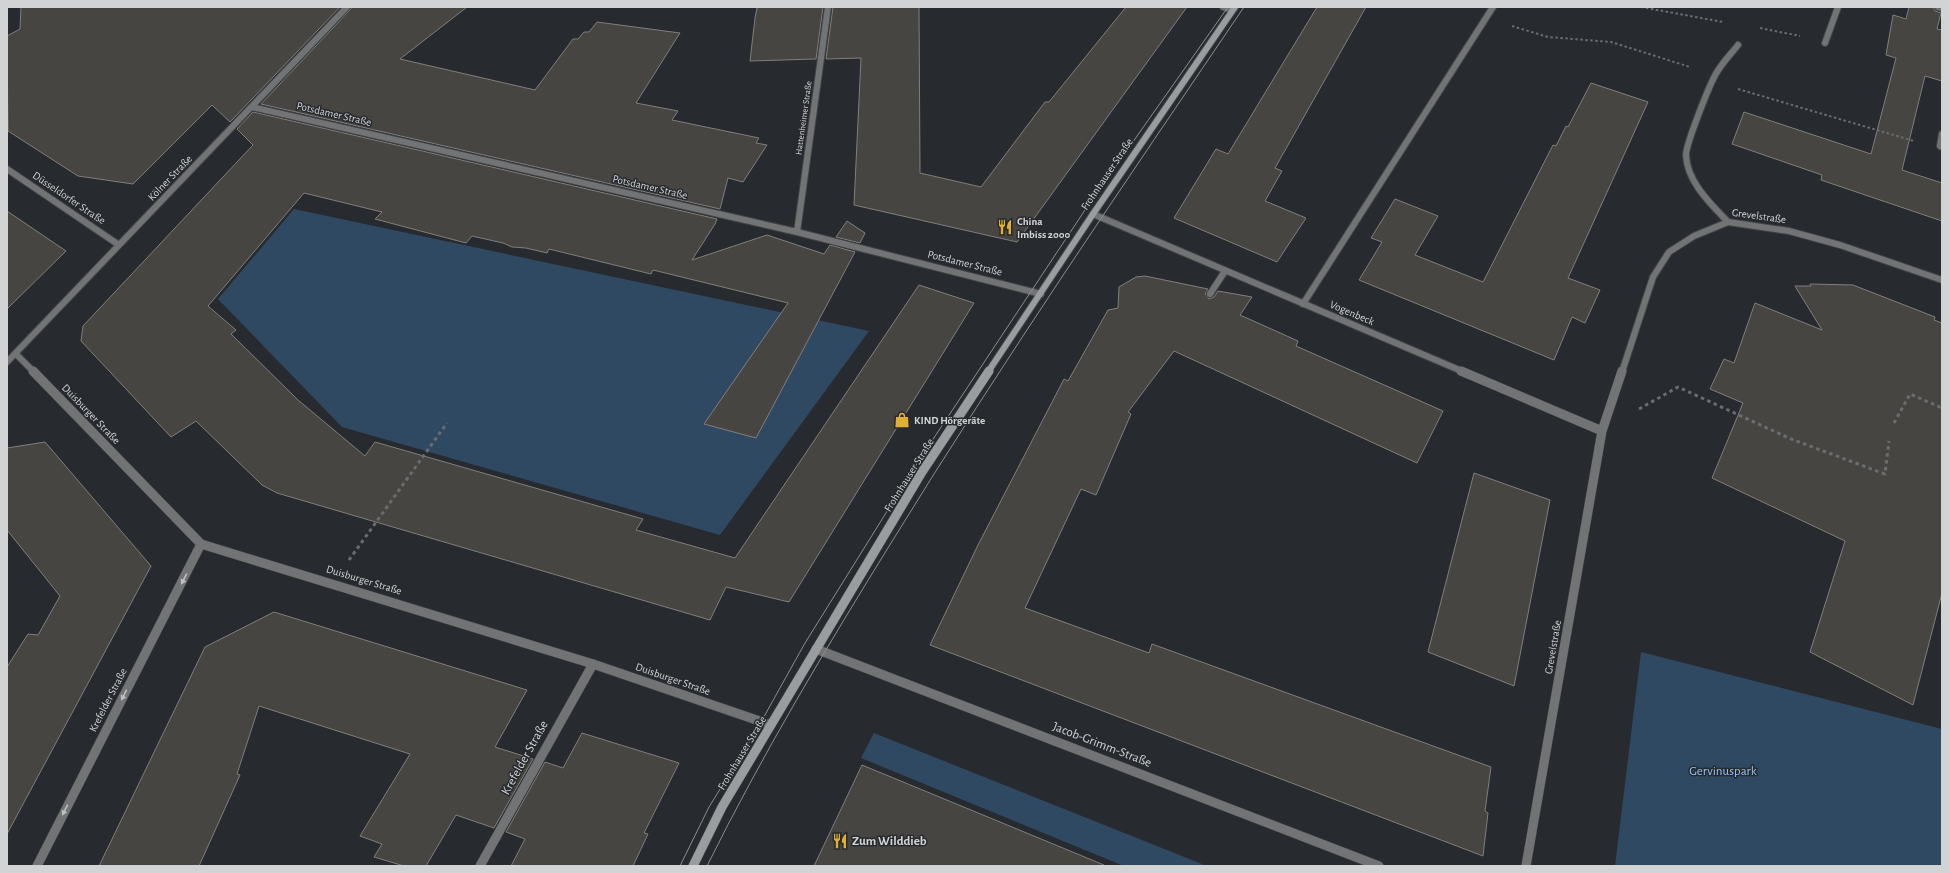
<svg xmlns="http://www.w3.org/2000/svg" width="1949" height="873" viewBox="0 0 1949 873" font-family="'Alegreya Sans',sans-serif">
  <rect width="100%" height="100%" fill="#272a2e"/>
  <path fill="#304962" d="M294,209l575,122 -149,204 -378,-108 -124,-128z
    M1641,652l301,77v137h-327z
    M874,733l333,133h-83l-263,-108z"/>
  <path fill="#474541" stroke="#817f7b" d="M21,7h319l-110,115 -18,-17 -79,79 -55,-8 -70,-45 -1,-95 13,-7z
    M352,7h115l-67,52 135,31 38,-51h5l6,-7h5l8,-10 83,11 -44,70 42,8 -6,9 87,18 -3,5 11,2 -24,37 -15,-4 -8,31 -459,-105 89,-94z
    M760,7h63l-7,52 -66,2 5,-43 2,-10z
    M833,7h86l1,166 61,14 64,-85h4l77,-95h61l-170,235 -163,-37 7,-147 -35,1z
    M1317,7h49l-91,161 7,3 -17,30 41,17 -29,44 -103,-44 42,-69 12,5z
    M1909,7h24l2,4 6,2 -4,16 5,1v51l-17,-5 -23,94 40,13v38l-121,-41 1,-5 -90,-31 12,-32 127,42 25,-96 -10,-3 7,-40 13,4z
    M1591,83l57,19 -80,176 32,12 -15,33 -13,-6 -18,43 -195,-80 23,-38 -11,-4 24,-39 43,17 -23,39 68,27 70,-137 3,1 10,-20 2,1z
    M253,112l464,107 -2,5 -23,36 75,-25 57,19 6,-9 25,7 -99,186 -52,-14 84,-121 -135,-33 -2,4 -102,-25 -2,4 -21,-5 -14,-1 -9,-4 -31,-7 -6,7 -91,-24 7,-7 -78,-19 -96,113 28,24 -5,4 67,66 67,56 10,-14 268,77 -7,11 99,28 184,-273 55,18 -185,299 -63,-15 -16,33 -433,-127 -15,-8 -66,-64 -25,16 -90,-96 2,-15 170,-181 -16,-16z
    M7,211l59,40 -59,58z
    M847,221l18,12 -5,10 -24,-6z
    M1145,276l63,13 -3,5 4,5 5,-2 4,-6 34,6 -12,18 58,26 -2,5 147,65 -26,52 -243,-112 -46,61 3,2 -35,81 -15,-6 -56,119 124,45 3,-9 339,123 -6,44 3,2 -5,43 -553,-211 48,-100 86,-166 4,2 40,-71 10,-2 1,-21 17,-10z
    M1810,284l43,1 82,32 -1,3 8,3v270l-29,112 -103,-53 35,-111 -133,-63 31,-75 -33,-14 14,-30 10,4 21,-60 67,27 -27,-44h16z
    M45,442l106,124 -144,268v-167l21,-33 10,1 22,-39 -53,-66v-82z
    M1474,473l76,27 -36,186 -86,-34z
    M274,612l253,78 -32,57 38,12 -39,69 -38,-13 -30,51h-22l-30,-9 8,-13 -22,-8 50,-82 -151,-48 -22,68 3,1 -41,91h-100l106,-219z
    M582,733l97,30 -35,70 4,1 -15,32h-122l14,-27 -19,-7 39,-70 18,6z
    M862,765l242,100v1h-290z"/>
  <g fill="none" stroke-linecap="round" stroke-linejoin="round">
    <g stroke="#424549" stroke-width="8">
      <path id="service-far1" d="M1938,7l4,1
        M1825,43l13,-36
        M1942,134l-2,12 2,1
        M1728,222c-17,-18 -41,-40 -42,-67 0,-11 24,-72 31,-83 6,-10 14,-18 21,-27
        M1210,294l15,-23
        M1303,304l190,-297"/>
    </g>
    <g stroke="#424549" stroke-width="10">
      <path id="service" d="M480,866l113,-202"/>
    </g>
    <g stroke="#424549" stroke-width="8">
      <path id="minor-far1" d="M1223,7l9,3
        M252,107l545,125 244,62
        M7,169l112,76
        M1093,214l371,158
        M797,232l31,-225
        M16,354l18,18
        M7,362l340,-355
        M1622,372l31,-95 16,-25 25,-16 34,-14 61,9 51,14 102,35"/>
    </g>
    <g stroke="#424549" stroke-width="10">
      <path id="minor" d="M33,371l168,173 392,120 178,61
        M1461,371l141,60
        M816,649l563,217
        M37,866l164,-322
        M1526,866l76,-435 20,-60"/>
    </g>
    <g stroke="#424549" stroke-width="8">
      <path id="secondary-far1" d="M988,372l105,-158 142,-207"/>
    </g>
    <g stroke="#424549" stroke-width="10">
      <path id="secondary" d="M693,866l29,-59 200,-335 67,-101"/>
    </g>
    <path stroke="#6a6d70" stroke-width="2" stroke-dasharray="2.5 2.5" stroke-linecap="butt" d="M1641,7l82,15
      M1512,26l36,11 63,5 79,25
      M1760,28l40,8
      M1738,89l176,52"/>
    <path stroke="#6a6d70" stroke-width="3" stroke-dasharray="3.5 3.5" stroke-linecap="butt" d="M1639,409l39,-22 113,52 94,35 4,-33
      M1894,423l16,-29 30,13 2,-1
      M349,560l98,-137"/>
    <use href="#service-far1" stroke="#727375" stroke-width="6"/>
    <use href="#service" stroke="#727375" stroke-width="9"/>
    <use href="#minor-far1" stroke="#727375" stroke-width="6"/>
    <use href="#minor" stroke="#727375" stroke-width="9"/>
    <use href="#secondary-far1" stroke="#9a9d9f" stroke-width="6"/>
    <use href="#secondary" stroke="#9a9d9f" stroke-width="9"/>
    <path stroke="#8c8e91" stroke-width="1" d="M680,866l29,-59 47,-76 49,-88 109,-175 173,-261 141,-200
      M707,866c55,-111 119,-218 184,-323 112,-182 233,-359 353,-536"/>
  </g>
  <defs><path id="oneway-solid" d="M-6-.8H1V-3.2L6.5 0L1 3.2V.8H-6Z"/></defs>
  <g fill="#bec0c2">
    <use href="#oneway-solid" transform="translate(184 579) rotate(117)"/>
    <use href="#oneway-solid" transform="translate(124 695) rotate(117)"/>
    <use href="#oneway-solid" transform="translate(65 810) rotate(117)"/>
  </g>
  <defs>
    <g id="restaurant-bare" transform="scale(1.2)"><path d="M-5-6h1v4h1v-4h1v4h1v-4h1v5L-1.5 .5V6h-2V.5L-5-1ZM5-6V6H3V1.5H1.5Q1.5-4 5-6Z" fill="#e1af34" stroke="#272a2e" stroke-width="2.5" paint-order="stroke"/></g>
    <g id="shop-bare" transform="scale(1.2)"><path d="M-5-2.5h2.3a2.7 3.5 0 0 1 5.4 0H5L5.5 6h-11ZM-1.5-2.5h3a1.5 2.3 0 0 0-3 0Z" fill="#e1af34" stroke="#272a2e" stroke-width="2.5" paint-order="stroke"/></g>
  </defs>
  <g fill-rule="evenodd">
    <use href="#restaurant-bare" x="1005" y="227"/>
    <use href="#shop-bare" x="902" y="420"/>
    <use href="#restaurant-bare" x="840" y="841"/>
  </g>
  <g text-anchor="middle" dominant-baseline="central" stroke-width="3" stroke-linejoin="round" paint-order="stroke">
    <g font-size="9" fill="#d1d3d5" stroke="#272a2e">
      <text transform="translate(804 118) rotate(-82)">Hattenheimer Straße</text>
    </g>
    <g font-size="11" fill="#d1d3d5" stroke="#272a2e">
      <text transform="translate(334 114) rotate(13)">Potsdamer Straße</text>
      <text transform="translate(1107 174) rotate(-56)">Frohnhauser Straße</text>
      <text transform="translate(170 178) rotate(-46)">Kölner Straße</text>
      <text transform="translate(650 187) rotate(13)">Potsdamer Straße</text>
      <text transform="translate(69 198) rotate(34)">Düsseldorfer Straße</text>
      <text transform="translate(1759 216) rotate(8)">Grevelstraße</text>
      <text transform="translate(965 263) rotate(14)">Potsdamer Straße</text>
      <text transform="translate(1352 313) rotate(23)">Vogenbeck</text>
      <text transform="translate(91 414) rotate(46)">Duisburger Straße</text>
      <text transform="translate(909 475) rotate(-58)">Frohnhauser Straße</text>
      <text transform="translate(364 580) rotate(17)">Duisburger Straße</text>
      <text transform="translate(1553 647) rotate(-80)">Grevelstraße</text>
      <text transform="translate(673 679) rotate(19)">Duisburger Straße</text>
      <text transform="translate(108 700) rotate(-63)">Krefelder Straße</text>
      <text transform="translate(742 753) rotate(-59)">Frohnhauser Straße</text>
    </g>
    <g font-size="11" font-weight="bold" fill="#d1d3d5" stroke="#272a2e" text-anchor="start">
      <text x="1017" y="221">China<tspan x="1017" dy="13">Imbiss 2000</tspan></text>
      <text x="914" y="420">KIND Hörgeräte</text>
    </g>
    <g font-size="13" fill="#d1d3d5" stroke="#272a2e">
      <text transform="translate(1102 745) rotate(21)">Jacob-Grimm-Straße</text>
      <text transform="translate(525 758) rotate(-61)">Krefelder Straße</text>
    </g>
    <g font-size="13" fill="#93c6f8" stroke="#272a2e">
      <text x="1723" y="771">Gervinuspark</text>
    </g>
    <g font-size="13" font-weight="bold" fill="#d1d3d5" stroke="#272a2e" text-anchor="start">
      <text x="852" y="841">Zum Wilddieb</text>
    </g>
  </g>
  <rect width="1949" height="873" fill="none" stroke="#d1d3d5" stroke-width="16"/>
</svg>
